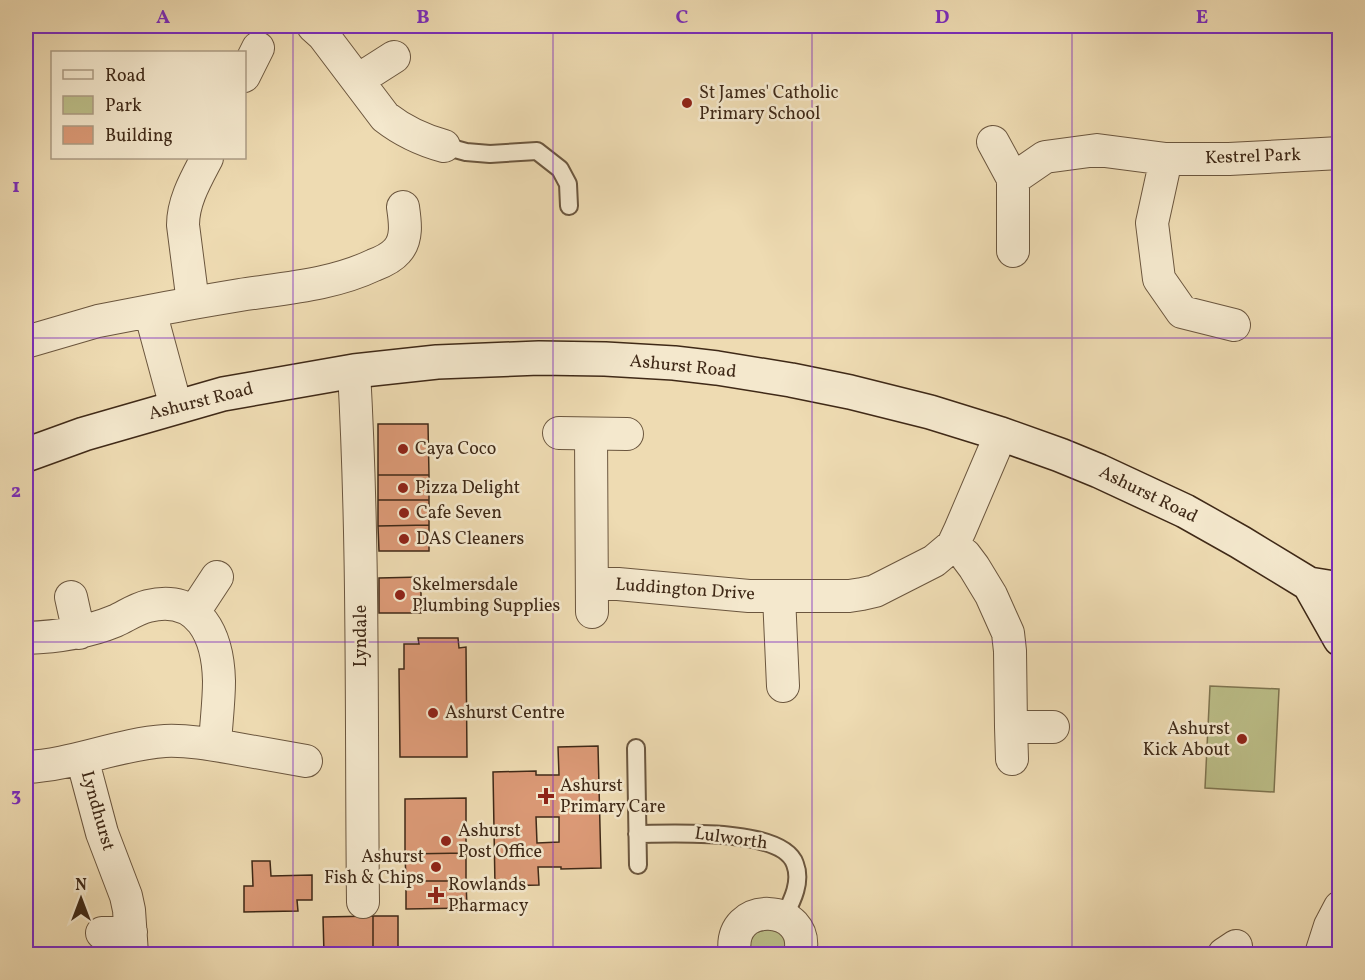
<svg xmlns="http://www.w3.org/2000/svg" width="1365" height="980" viewBox="0 0 1365 980" font-family="Vollkorn,serif">
  <rect width="100%" height="100%" fill="#eedbb2"/>
  <filter id="stains"><feTurbulence type="fractalNoise" baseFrequency=".00333" numOctaves="4"/><feColorMatrix values="0 0 0 0 .2 0 0 0 0 .09 0 0 0 0 .02 0 0 0 .5 -.17"/></filter>
  <radialGradient id="worn" r=".72"><stop offset=".6" stop-color="#630" stop-opacity="0"/><stop offset="1" stop-color="#630" stop-opacity=".3"/></radialGradient>
  <path fill="#bcbf89" stroke="#7e7450" stroke-width="1.5" d="M1210,686l69,3 -5,103 -69,-4z
    M780,927l11,27h-43l4,-21z"/>
  <path fill="#dc9a77" stroke="#3f2917" stroke-width="1.5" fill-rule="evenodd" d="M378,424h50l1,51h-51z
    M378,475h51v25h-51z
    M378,500h51v25l-51,1z
    M429,525v26h-50l-1,-25z
    M421,577v36h-42v-35z
    M418,638h40l1,10 7,-1 1,110h-67l-1,-88h5v-25h15z
    M598,746l3,122 -40,1v-2h-23l1,18 -44,1 -2,-114 43,-1v4h23l-1,-28zM536,817h23v25l-22,1z
    M466,798v55l-61,1v-55z
    M466,853v28h-60l-1,-27z
    M252,861h18l1,15 41,-1v25h-15l1,11 -54,1v-26h9z
    M406,881h60l1,27 -61,1z
    M373,916v38h-49l-1,-37z
    M373,916h25v38h-25z"/>
  <g fill="none" stroke-linecap="round" stroke-linejoin="round">
    <g stroke="#6b563e" stroke-width="20">
      <path id="lane" d="M444,146l22,6 24,2 47,-3 23,18 8,15 1,22
        M636,748l2,117
        M637,834c34,0 145,-7 158,30 7,18 -3,37 -11,53"/>
    </g>
    <g stroke="#6b563e" stroke-width="34">
      <path id="street" d="M313,26l10,9 62,82c18,14 37,23 59,29
        M244,76l14,-28
        M358,80l36,-23
        M993,142l20,37v72
        M1166,159l-14,64 7,56 23,33 52,13
        M1013,179l32,-22 52,-7 69,9h63l111,-6
        M193,303l-10,-78c0,-24 13,-46 24,-67
        M26,342l72,-21 52,-10
        M354,371c10,177 7,354 9,531
        M176,407l-26,-96c30,-6 60,-11 90,-16 46,-7 92,-10 134,-30 8,-3 17,-7 23,-14 11,-12 8,-30 6,-44
        M559,433l68,1
        M591,434l1,178
        M953,545l12,10 9,12 17,28 17,38 2,18 1,76
        M592,584h26l131,12h100l13,-2 13,-3 59,-30 19,-16 7,-15 41,-96
        M779,596l4,90
        M71,597l8,36
        M194,612l23,-35
        M26,638c30,-1 60,-5 89,-17 11,-5 21,-12 33,-15 52,-13 70,31 71,75 0,21 -3,43 -4,64
        M82,758l20,75 24,63 3,14 3,44
        M1012,759l-1,-32h42
        M26,767c47,-2 92,-23 139,-26 25,-1 50,4 73,8 23,4 46,8 68,12
        M102,933l29,-1
        M735,954c-9,-56 77,-51 65,0
        M1224,954l12,-8
        M1321,954l9,-28 10,-19"/>
    </g>
    <g stroke="#3f2917" stroke-width="36">
      <path id="secondary" d="M26,455l58,-21 139,-40 131,-23 83,-9 102,-4 66,1 69,4 43,5 74,12 59,12 80,20 71,22 59,21 39,16 86,40 55,31 69,42 31,5
        M1309,584l31,55"/>
    </g>
    <use href="#lane" stroke="#f4e8cd" stroke-width="16"/>
    <use href="#street" stroke="#f4e8cd" stroke-width="32"/>
    <use href="#secondary" stroke="#f4e8cd" stroke-width="33"/>
  </g>
  <path fill="none" stroke="#7b2cbf" stroke-width="1.5" stroke-opacity="0.55" d="M293,26v928M553,26v928M812,26v928M1072,26v928M26,338h1314M26,642h1314"/>
  <g fill="#8f2418" stroke="#f4e8cd" stroke-width="2">
    <circle cx="687" cy="103" r="6"/>
    <circle cx="403" cy="449" r="6"/>
    <circle cx="403" cy="488" r="6"/>
    <circle cx="404" cy="513" r="6"/>
    <circle cx="404" cy="539" r="6"/>
    <circle cx="400" cy="595" r="6"/>
    <circle cx="433" cy="713" r="6"/>
    <circle cx="1242" cy="739" r="6"/>
    <path d="M543 787h6v6h6v6h-6v6h-6v-6h-6v-6h6z"/>
    <circle cx="446" cy="841" r="6"/>
    <circle cx="436" cy="867" r="6"/>
    <path d="M433 886h6v6h6v6h-6v6h-6v-6h-6v-6h6z"/>
  </g>
  <g text-anchor="middle" dominant-baseline="central" stroke-width="5" stroke-linejoin="round" paint-order="stroke">
    <g font-size="18" fill="#3f2917" stroke="#f4e8cd" text-anchor="start">
      <text x="699" y="93">St James' Catholic<tspan x="699" dy="21">Primary School</tspan></text>
      <text x="415" y="449">Caya Coco</text>
      <text x="415" y="488">Pizza Delight</text>
      <text x="416" y="513">Cafe Seven</text>
      <text x="416" y="539">DAS Cleaners</text>
      <text x="412" y="585">Skelmersdale<tspan x="412" dy="21">Plumbing Supplies</tspan></text>
      <text x="445" y="713">Ashurst Centre</text>
      <text x="1230" y="729" text-anchor="end">Ashurst<tspan x="1230" dy="21">Kick About</tspan></text>
      <text x="560" y="786">Ashurst<tspan x="560" dy="21">Primary Care</tspan></text>
      <text x="458" y="831">Ashurst<tspan x="458" dy="21">Post Office</tspan></text>
      <text x="424" y="857" text-anchor="end">Ashurst<tspan x="424" dy="21">Fish &amp; Chips</tspan></text>
      <text x="448" y="885">Rowlands<tspan x="448" dy="21">Pharmacy</tspan></text>
    </g>
    <g font-size="18" fill="#3f2917" stroke="#f4e8cd">
      <text transform="translate(1253 157) rotate(-2)">Kestrel Park</text>
      <text transform="translate(683 367) rotate(6)">Ashurst Road</text>
      <text transform="translate(201 402) rotate(-14)">Ashurst Road</text>
      <text transform="translate(1148 495) rotate(26)">Ashurst Road</text>
      <text transform="translate(685 590) rotate(4)">Luddington Drive</text>
      <text transform="translate(361 636) rotate(-90)">Lyndale</text>
      <text transform="translate(97 811) rotate(74)">Lyndhurst</text>
      <text transform="translate(731 839) rotate(8)">Lulworth</text>
    </g>
  </g>
  <rect width="1365" height="980" fill="none" stroke="#eedbb2" stroke-width="66"/>
  <rect x="51" y="51" width="195" height="108" fill="#f4e8cd" stroke="#ac9c84" stroke-width="1.5"/>
  <rect x="63" y="70" width="30" height="9" fill="#f4e8cd" stroke="#ac9c84" stroke-width="1.5"/>
  <text x="105" y="81" font-size="18" fill="#3f2917">Road</text>
  <rect x="63" y="96" width="30" height="18" fill="#bcbf89" stroke="#ac9c84" stroke-width="1.5"/>
  <text x="105" y="111" font-size="18" fill="#3f2917">Park</text>
  <rect x="63" y="126" width="30" height="18" fill="#dc9a77" stroke="#ac9c84" stroke-width="1.5"/>
  <text x="105" y="141" font-size="18" fill="#3f2917">Building</text>
  <g transform="translate(81 899)" stroke="#f4e8cd" stroke-width="4.5" paint-order="stroke">
  <path d="M0-4.5L10 22L0 15L-10 22Z" fill="#3f2917"/>
  <text y="-9" font-size="16" font-weight="bold" text-anchor="middle" fill="#3f2917">N</text>
  </g>
  <rect x="33" y="33" width="1299" height="914" fill="none" stroke="#7b2cbf" stroke-width="2"/>
  <g font-size="20" text-anchor="middle" font-weight="bold" fill="#7b2cbf">
    <text x="163" y="23">A</text>
    <text x="423" y="23">B</text>
    <text x="682" y="23">C</text>
    <text x="942" y="23">D</text>
    <text x="1202" y="23">E</text>
    <text x="16" y="192">1</text>
    <text x="16" y="497">2</text>
    <text x="16" y="801">3</text>
  </g>
  <rect width="100%" height="100%" filter="url(#stains)"/>
  <rect width="100%" height="100%" fill="url(#worn)"/>
</svg>
